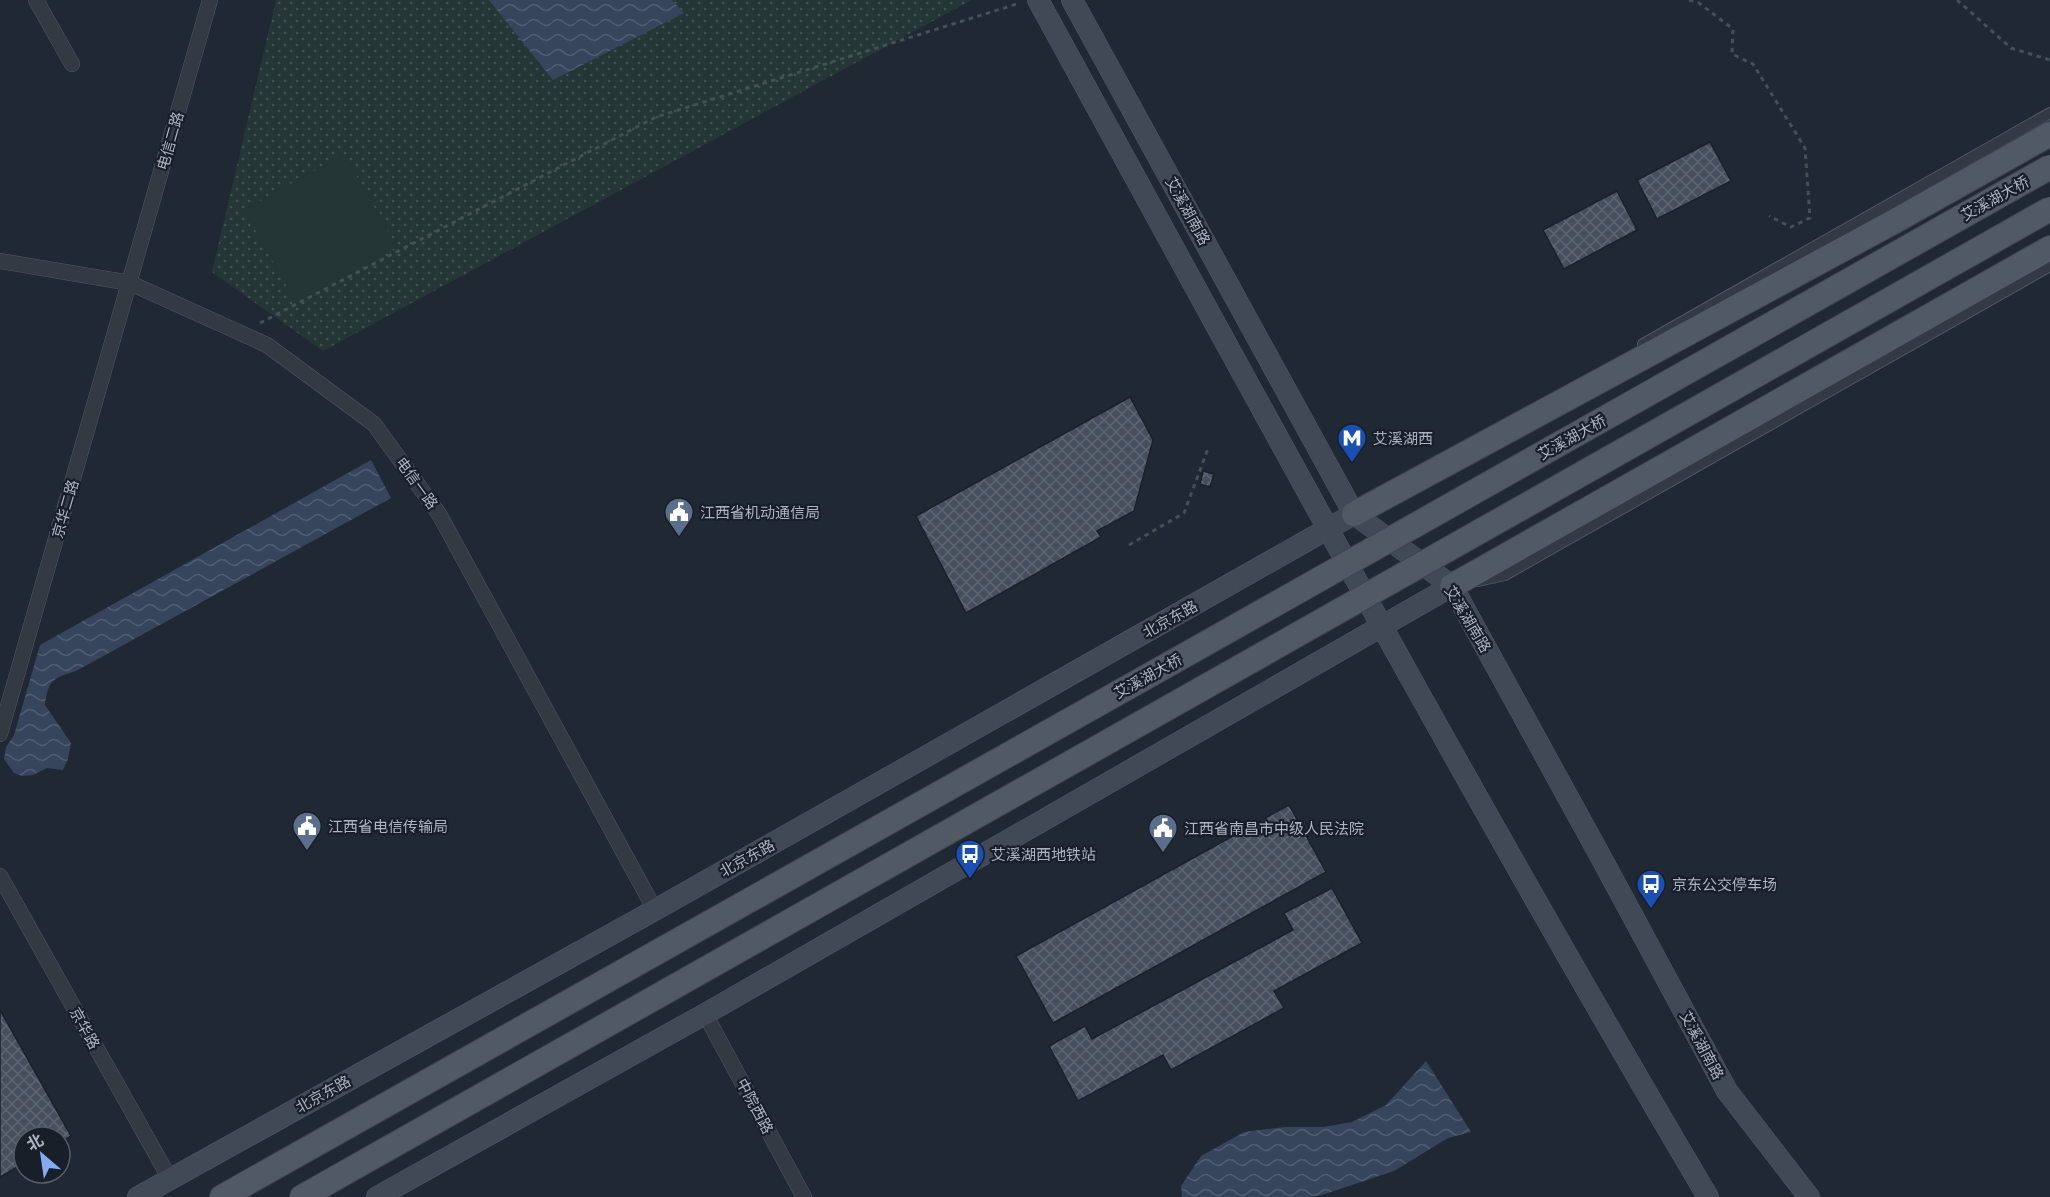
<svg xmlns="http://www.w3.org/2000/svg" width="2050" height="1197" viewBox="0 0 2050 1197" font-family="Inter,'Noto Sans SC',sans-serif">
  <defs>
    <pattern id="grass-dots" width="8" height="8" patternUnits="userSpaceOnUse" patternTransform="scale(1.5)"><rect width="8" height="8" fill="#253637"/><path d="M2 2h.1M6 6h.1" fill="none" stroke="#425152" stroke-width="1.8" stroke-linecap="round"/></pattern>
    <pattern id="water-waves" width="16" height="10" patternUnits="userSpaceOnUse" patternTransform="scale(1.5)"><rect width="16" height="10" fill="#36455c"/><path d="M0 5q4-4 8 0t8 0" fill="none" stroke="#505d72"/></pattern>
    <pattern id="building-cross-hatch" width="8" height="8" patternUnits="userSpaceOnUse" patternTransform="scale(1.5)"><rect width="8" height="8" fill="#464f5d"/><path d="M0 0l8 8M0 8l8-8" fill="none" stroke="#5e6673"/></pattern>
  </defs>
  <rect width="100%" height="100%" fill="#202834"/>
  <path fill="url(#grass-dots)" d="M276,0h696l-649,351 -111,-79z"/>
  <path fill="#253637" d="M344,154l53,93 -100,58 -53,-95z"/>
  <path fill="url(#water-waves)" d="M489,0h183l12,13 -131,67z
    M371,460l20,38 -315,173c-23,7 -28,9 -31,34l26,38 -3,16 -5,11 -16,-2 -14,7 -11,1 -8,-3 -10,-14 2,-12 8,-12 26,-90z
    M1426,1061l45,71 -23,6 -54,33 -72,24 -12,2h-128l-1,-11 20,-30 43,-24 41,-5h38l29,-5 34,-17z"/>
  <path fill="url(#building-cross-hatch)" stroke="#1b212b" stroke-width="1.5" d="M1710,142l21,39 -74,38 -20,-39z
    M1617,191l20,39 -73,39 -21,-39z
    M1130,397l23,43 -19,71 -37,20 4,6 -135,76 -50,-97z
    M1203,471l11,3 -4,13 -10,-3z
    M1289,805l37,67 -273,151 -37,-67z
    M1332,888l30,55 -88,48 10,17 -113,62 -8,-15 -85,46 -29,-55 36,-20 7,13 201,-109 -9,-17z
    M0,1010l71,126 -11,7v-6h-36v26l-24,14z"/>
  <g fill="none" stroke-linecap="round" stroke-linejoin="round">
    <g stroke="#515763" stroke-width="12">
      <path id="pedestrian" d="M1643,344l407,-231
        M1478,581l27,-6 545,-309"/>
    </g>
    <g stroke="#515763" stroke-width="16">
      <path id="minor" d="M36,0l36,64
        M0,261l130,22 137,62 107,79 65,90 216,396
        M0,734l210,-734
        M0,876l170,303
        M705,1014l99,183"/>
    </g>
    <g stroke="#515763" stroke-width="22">
      <path id="secondary" d="M1038,0c220,401 437,804 670,1197
        M1072,0l282,514 98,72 151,275 124,230 82,106
        M138,1197l517,-287 699,-396
        M377,1197l328,-183 747,-428"/>
    </g>
    <g stroke="#3d434e" stroke-width="26">
      <path id="primary" d="M1354,514l541,-293 155,-87
        M1452,586l598,-338
        M222,1197l871,-490
        M302,1197l809,-457"/>
    </g>
    <path stroke="#415154" stroke-width="3" stroke-dasharray="4.5 4.5" stroke-linecap="butt" d="M1689,0l10,3 34,26 -1,25 21,10 52,84 5,70 -19,9 -22,-11
      M1957,0l54,48 39,12
      M260,323l396,-206 364,-114
      M1129,545l55,-32 25,-67"/>
    <use href="#pedestrian" stroke="#333a44" stroke-width="10"/>
    <use href="#minor" stroke="#333a44" stroke-width="15"/>
    <use href="#secondary" stroke="#414957" stroke-width="21"/>
    <use href="#primary" stroke="#515965" stroke-width="24"/>
    <g stroke="#3d434e" stroke-width="26" stroke-linecap="butt">
      <path id="primary-bridge" d="M1093,707l957,-540
        M1111,740l939,-531"/>
    </g>
    <use href="#primary-bridge" stroke="#515965" stroke-width="24"/>
  </g>
  <defs>
    <g id="metro-pin" transform="scale(1.5)"><path d="M0 17L-7.5 6A9.5 9.5 0 1 1 7.5 6Z" fill="#1a4fb4" stroke="#191f29"/><path d="M-5.5 5V-5H-3L0 0L3-5H5.5V5H3V-.5L0 4L-3-.5V5Z" fill="#fff"/></g>
    <g id="civic-pin" transform="scale(1.5)"><path d="M0 17L-7.5 6A9.5 9.5 0 1 1 7.5 6Z" fill="#5c6f8a" stroke="#191f29"/><path d="M-.6-6.5H3V-4.5H.6V-3L4-1V1h2V6H-6V1h2V-1L-.6-3ZM-1.2 2.5V6h2.4V2.5Z" fill="#fff"/></g>
    <g id="bus-pin" transform="scale(1.5)"><path d="M0 17L-7.5 6A9.5 9.5 0 1 1 7.5 6Z" fill="#1a4fb4" stroke="#191f29"/><path d="M-5-6H5V4H4V6H2V4H-2V6H-4V4H-5ZM-3.5-4V0h7V-4ZM-3.5 1.2v1.5H-2V1.2ZM2 1.2v1.5H3.5V1.2Z" fill="#fff"/></g>
  </defs>
  <g fill-rule="evenodd">
    <use href="#metro-pin" x="1352" y="438"/>
    <use href="#civic-pin" x="679" y="512"/>
    <use href="#civic-pin" x="307" y="826"/>
    <use href="#civic-pin" x="1163" y="828"/>
    <use href="#bus-pin" x="970" y="854"/>
    <use href="#bus-pin" x="1651" y="884"/>
  </g>
  <g text-anchor="middle" dominant-baseline="central" stroke-width="4.5" stroke-linejoin="round" paint-order="stroke">
    <g font-size="15" fill="#adb4c2" stroke="#191f29">
      <text transform="translate(170 141) rotate(-74)">电信二路</text>
      <text transform="translate(1995 198) rotate(-29)">艾溪湖大桥</text>
      <text transform="translate(1188 211) rotate(61)">艾溪湖南路</text>
      <text transform="translate(1572 437) rotate(-29)">艾溪湖大桥</text>
      <text transform="translate(417 483) rotate(54)">电信一路</text>
      <text transform="translate(65 509) rotate(-74)">京华二路</text>
      <text transform="translate(1170 619) rotate(-29)">北京东路</text>
      <text transform="translate(1468 619) rotate(59)">艾溪湖南路</text>
      <text transform="translate(1148 676) rotate(-29)">艾溪湖大桥</text>
      <text transform="translate(747 858) rotate(-29)">北京东路</text>
      <text transform="translate(85 1028) rotate(61)">京华路</text>
      <text transform="translate(1702 1045) rotate(62)">艾溪湖南路</text>
      <text transform="translate(323 1094) rotate(-29)">北京东路</text>
      <text transform="translate(755 1106) rotate(62)">中院西路</text>
    </g>
    <g font-size="15" fill="#adb4c2" stroke="#191f29" text-anchor="start">
      <text x="1373" y="438">艾溪湖西</text>
      <text x="700" y="512">江西省机动通信局</text>
      <text x="328" y="826">江西省电信传输局</text>
      <text x="1184" y="828">江西省南昌市中级人民法院</text>
      <text x="991" y="854">艾溪湖西地铁站</text>
      <text x="1672" y="884">京东公交停车场</text>
    </g>
  </g>
  <g transform="translate(42 1155) rotate(331)"><circle r="28" fill="#191f29" stroke="#545b66" stroke-width="1.5"/>
  <path d="M0-4.5L10 22L0 15L-10 22Z" fill="#84aaf0"/>
  <text y="-9" font-size="16" font-weight="bold" text-anchor="middle" fill="#adb4c2">北</text>
  </g>
</svg>
